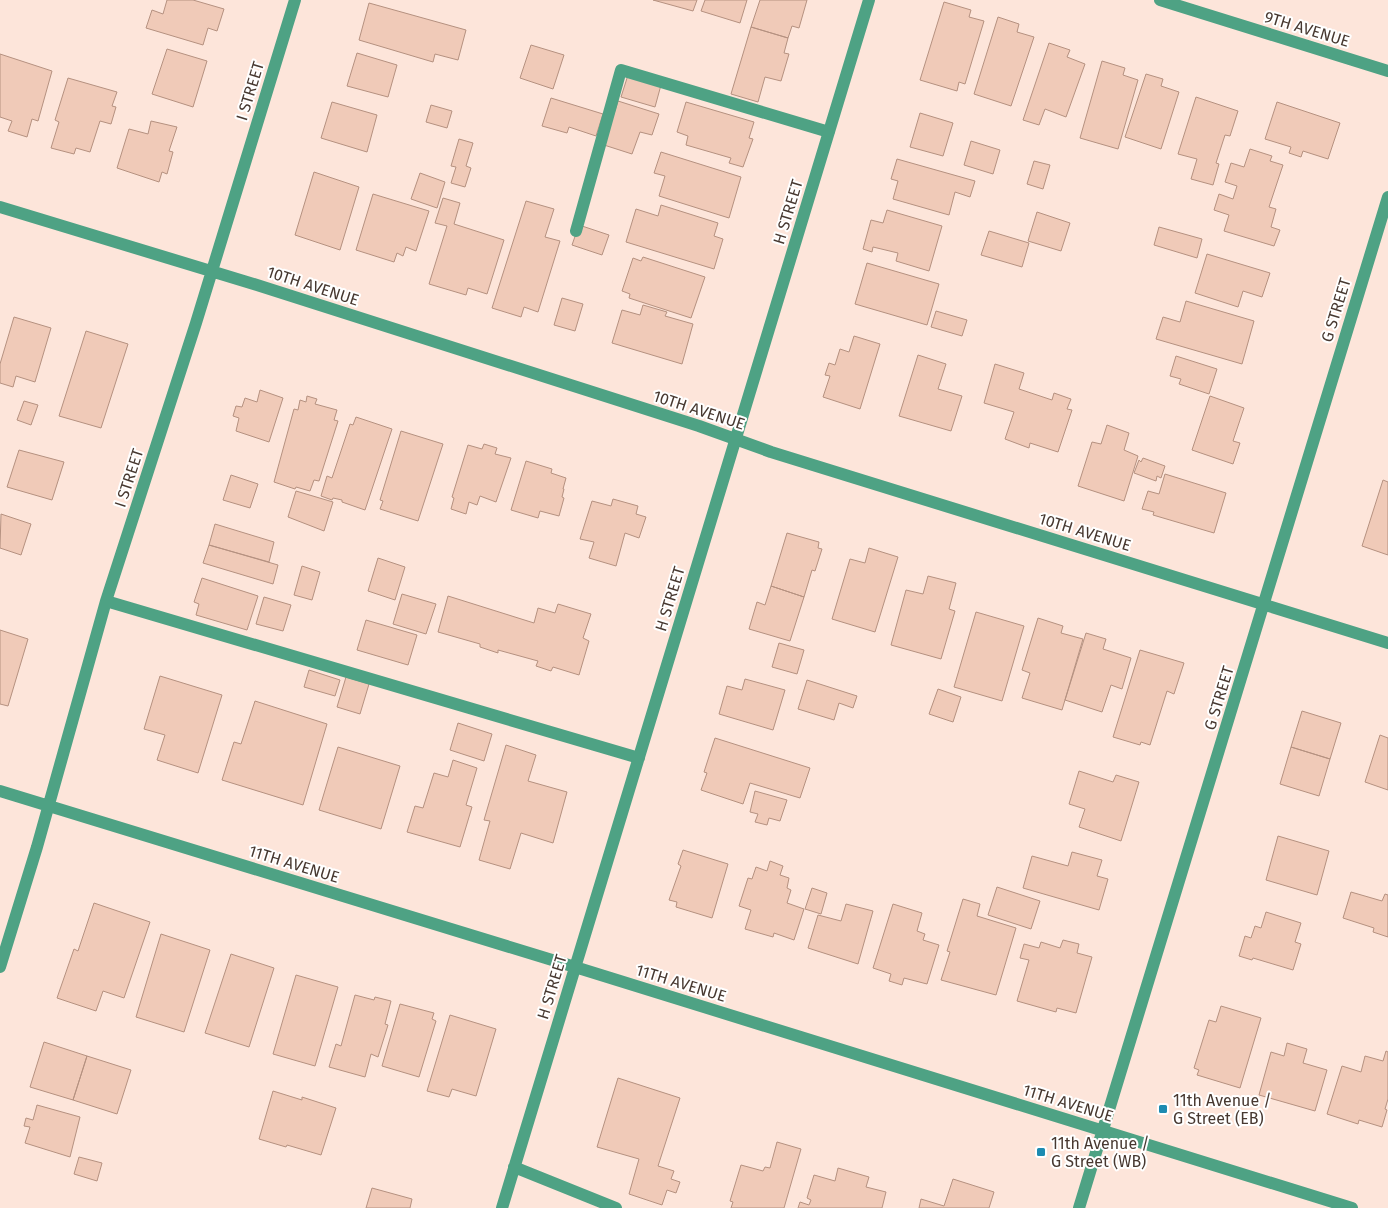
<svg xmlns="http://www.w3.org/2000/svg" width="1388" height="1208" viewBox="0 0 1388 1208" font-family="'Fira Sans',sans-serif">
  <rect width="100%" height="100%" fill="#fde5da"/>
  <path fill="#f0cab8" stroke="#b59180" d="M167,0h26l31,9 -7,22 -9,-3 -5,17 -57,-17 6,-18 11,4z
    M653,0h44l-4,11z
    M705,0h42l-7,23 -39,-12z
    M760,0h47l-8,28 -7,-2 -4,12 -37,-11z
    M944,2l27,8 -2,7 15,4 -19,63 -6,-2 -2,9 -37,-11z
    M369,3l97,27 -8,30 -23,-6 -2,8 -74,-22z
    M998,17l21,7 -2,8 17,5 -23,69 -37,-12z
    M751,27l37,11 -4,15 5,1 -8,27 -16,-4 -7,25 -27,-8z
    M1049,43l21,7 -3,7 18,7 -19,53 -21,-8 -6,16 -16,-5z
    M531,45l33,10 -11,34 -33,-11z
    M167,49l40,12 -14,46 -41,-13z
    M357,53l40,12 -9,32 -41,-11z
    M0,54l52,17 -14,50 -6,-2 -5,18 -19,-6 4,-10 -12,-4z
    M1102,61l23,7 -2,7 15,5 -20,69 -38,-11z
    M1146,74l17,5 -2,7 18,6 -18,57 -36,-12z
    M628,75l33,10 -6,22 -34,-10z
    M68,78l49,14 -5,14 4,1 -5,17 -11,-3 -10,31 -14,-4 -2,6 -23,-6 8,-26 -4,-2z
    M1196,97l42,14 -8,25 -5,-1 -9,28 3,1 -6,21 -22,-6 6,-20 -19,-5z
    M551,98l52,16 -7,22 -27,-9 -2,6 -25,-7z
    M618,101l41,13 -7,21 -12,-3 -8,22 -28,-9z
    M332,102l45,13 -10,37 -46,-14z
    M686,102l68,20 -5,16 4,1 -10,28 -14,-4 2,-5 -45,-13 2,-9 -11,-4z
    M1277,102l63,21 -12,36 -25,-8 -2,6 -12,-4 2,-6 -26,-8z
    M431,105l21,6 -5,17 -21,-6z
    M920,113l33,10 -10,33 -33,-9z
    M151,121l26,6 -8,24 4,1 -6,22 -5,-2 -3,10 -42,-14 12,-39 19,5z
    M459,139l14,4 -7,23 5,2 -6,19 -14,-4 5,-16 -5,-1z
    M971,141l29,9 -7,24 -29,-9z
    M1250,149l22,7 -2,5 13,4 -14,42 7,2 -5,18 9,3 -6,16 -50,-15 5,-16 -15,-5 5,-16 14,5 4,-13 -12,-4 6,-19 13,4z
    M661,152l80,25 -12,41 -70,-22 6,-20 -11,-3z
    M897,159l78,22 -5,16 -15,-5 -6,23 -56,-16 5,-18 -7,-2z
    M1034,161l16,4 -7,24 -16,-5z
    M314,172l45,15 -19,63 -45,-15z
    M420,173l25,9 -8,26 -26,-9z
    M373,194l56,17 -13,40 -10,-4 -3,9 -6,-3 -3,9 -38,-12z
    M443,198l17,5 -6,21 50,16 -17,54 -19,-6 -2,7 -37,-11 18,-58 -12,-3z
    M526,201l28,8 -9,28 15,4 -22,71 -14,-5 -3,10 -29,-9z
    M661,205l57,18 -4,13 9,3 -9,30 -88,-27 10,-33 22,7z
    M887,210l55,16 -13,45 -33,-10 2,-8 -25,-6 -1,5 -9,-3 8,-29 12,3z
    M1037,212l33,11 -9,28 -33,-10z
    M579,225l30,10 -7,20 -30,-10z
    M1159,227l43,12 -5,19 -43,-13z
    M989,231l40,12 -7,24 -41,-12z
    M1207,254l63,19 -8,24 -19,-6 -5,16 -43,-14z
    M643,257l62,20 -14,41 -62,-20 1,-4 -8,-3 11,-33 8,3z
    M867,263l72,21 -12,41 -72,-21z
    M562,298l21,6 -8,27 -21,-6z
    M1186,301l68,20 -12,43 -86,-25 7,-22 17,5z
    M643,305l24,7 -2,4 28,8 -11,40 -70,-21 10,-33 18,5z
    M936,311l31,9 -5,16 -31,-9z
    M14,317l37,11 -16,54 -19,-6 -3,11 -13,-4v-19z
    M86,331l42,13 -27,84 -42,-12z
    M854,336l26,8 -20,65 -37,-12 7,-21 -5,-1 4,-12 6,2 5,-16 9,3z
    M918,355l28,9 -8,25 24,7 -11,35 -52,-15z
    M1176,356l41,13 -8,25 -30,-10 2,-5 -11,-3z
    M995,364l29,9 -5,16 33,11 2,-7 17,6 -4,10 5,1 -14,42 -28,-9 -1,5 -24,-9 9,-27 -30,-9z
    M260,390l23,8 -14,44 -33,-11 3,-13 -6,-2 3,-10 6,1 3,-9 12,4z
    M307,396l10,3 -2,5 22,6 -3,10 4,1 -19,60 -5,-1 -4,11 -14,-4 -1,2 -21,-7 20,-73 4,1 2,-10 6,2z
    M1210,396l34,12 -11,33 7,2 -7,21 -41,-14z
    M24,401l14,4 -7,20 -14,-5z
    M356,417l36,12 -27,81 -23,-8v-2l-9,-2 -1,2 -11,-4 6,-20 5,2 18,-54 3,1z
    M1107,425l22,8 -5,17 14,6 -14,45 -46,-15 14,-44 9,2z
    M401,431l42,13 -25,77 -38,-12 3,-8 -3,-1z
    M484,444l13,4 -2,6 16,4 -15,44 -16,-6 -3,9 -8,-3 -3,12 -15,-5 3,-11 -2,-1 16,-52 14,4z
    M19,450l45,12 -12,38 -45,-13z
    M1143,458l22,8 -4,12 -4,-2 -1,5 -22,-8 5,-13 2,2z
    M526,461l26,8 -1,4 15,5 -3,11h1l-2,8 2,1 -5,18 -19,-5 -2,7 -27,-8z
    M1165,474l61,19 -12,40 -61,-18 1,-3 -12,-3 6,-18 11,3z
    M231,475l27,9 -8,24 -27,-8z
    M1383,480l5,2v73l-26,-9z
    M296,491l37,11 -9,29 -36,-14z
    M613,499l25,7 -2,8 10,3 -7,21 -14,-5 -9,33 -27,-8 5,-16 -14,-3 12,-38 19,5z
    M1,514l30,10 -10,31 -21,-7z
    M215,524l59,18 -5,20 -60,-17z
    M787,533l32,9 -1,6 4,1 -7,22 -3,-1 -8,27 -33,-11z
    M209,545l69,20 -5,19 -70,-21z
    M869,548l29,9 -23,75 -43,-13 18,-60 15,4z
    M378,558l27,9 -10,33 -27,-9z
    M302,566l18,6 -8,28 -18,-5z
    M928,576l28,7 -7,26 6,2 -14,48 -50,-14 15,-55 17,4z
    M202,578l56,18 -11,34 -51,-15 3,-11 -5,-2z
    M771,586l33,11 -14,44 -41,-12 8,-27 8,3z
    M402,594l34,10 -10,30 -33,-10z
    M448,596l86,27 4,-15 17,5 3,-9 33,10 -8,24 6,3 -10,34 -26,-8 -2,4 -15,-5 2,-5 -40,-11v3l-18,-6v-3l-42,-12z
    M264,597l27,8 -8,26 -27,-7z
    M976,612l48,14 -22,75 -48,-14z
    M1038,618l25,8 -2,7 22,6 -21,71 -40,-12 8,-25 -8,-3z
    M366,620l51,15 -9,30 -51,-15z
    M0,630l28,9 -20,67 -8,-2z
    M1086,633l20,6 -3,10 28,9 -9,31 -11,-4 -9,27 -37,-12z
    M779,643l25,7 -7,24 -25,-7z
    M1140,650l44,13 -10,31 -7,-3 -17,54 -9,-3 -1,3 -27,-8z
    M309,670l31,10 -5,16 -31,-9z
    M160,676l62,19 -24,78 -41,-13 8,-25 -21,-6z
    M346,677l23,7 -9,30 -23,-7z
    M745,679l40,11 -12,40 -54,-16 8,-28 15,4z
    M807,680l50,16 -4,12 -14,-5 -5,17 -36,-11z
    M938,689l23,8 -8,25 -24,-8z
    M255,701l72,23 -24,81 -81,-25 12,-38 7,2z
    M1302,711l39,12 -11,36 -39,-12z
    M458,723l34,11 -8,27 -34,-11z
    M1380,735l8,3v52l-23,-8z
    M715,738l95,30 -10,30 -50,-15 -7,21 -42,-14 6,-17 -3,-1z
    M506,745l30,10 -8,26 39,11 -14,51 -32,-10 -11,36 -31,-9 11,-39 -6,-1z
    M338,747l62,19 -19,63 -62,-19z
    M1291,747l39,12 -11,37 -39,-12z
    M453,760l24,8 -11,37 6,2 -12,40 -53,-15 8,-26 8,2 11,-35 14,4z
    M1079,771l34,11 3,-7 23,7 -18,59 -42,-14 6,-18 -16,-5z
    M755,791l32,9 -7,21 -11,-3 -2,7 -12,-3 3,-8 -8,-2z
    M1278,836l51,15 -12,44 -51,-15z
    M683,850l45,14 -16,54 -36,-11 1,-5 -8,-2 12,-34 -3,-2z
    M1072,852l30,8 -5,16 11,3 -9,31 -76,-22 9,-32 36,10z
    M770,861l13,5 -3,9 9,3 -2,10 4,2 -4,13 17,6 -10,31 -20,-7 -1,4 -28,-8 6,-19 -12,-4 9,-28 4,1 4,-12 11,4z
    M997,887l43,14 -9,28 -43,-14z
    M812,888l15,5 -6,21 -16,-5z
    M1351,892l31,9 3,-7 3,1v42l-15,-5 1,-4 -31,-10z
    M963,899l17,5 -3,12 39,12 -20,67 -55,-15 9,-28 -3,-1z
    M94,903l56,19 -26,76 -21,-7 -7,20 -39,-13 17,-49 4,2z
    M846,904l27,7 -15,53 -50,-16 10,-33 23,6z
    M893,904l29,9 -5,18 8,3 -2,6 16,5 -12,39 -23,-6 -2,7 -13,-4 2,-7 -18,-6z
    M1266,912l35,11 -6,19 6,2 -8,26 -40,-12 -1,2 -13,-4 6,-20 6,2 4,-12 6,2z
    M161,934l49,16 -26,82 -48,-15z
    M1063,940l16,4 -2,9 15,4 -16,56 -19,-5 -1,4 -39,-11 12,-41 -9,-2 4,-14 15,4 2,-6 19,6z
    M231,954l43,14 -25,79 -44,-14z
    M296,975l42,12 -23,79 -42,-12z
    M355,995l19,5 1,-3 16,4 -6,23 3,1 -10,32 -7,-3 -6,23 -36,-10 7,-23 5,2z
    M400,1004l34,9 -2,6 4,2 -17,56 -37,-11z
    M1221,1006l40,12 -21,70 -43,-13 2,-5 -5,-2 15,-48 7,2z
    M450,1015l46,14 -20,67 -24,-7 -3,8 -22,-6z
    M44,1042l43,14 -14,44 -43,-13z
    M1287,1043l20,6 -4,14 24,7 -12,41 -56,-16 12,-43 13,4z
    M1386,1051l2,1v47l-3,10 2,1 -5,17 -23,-7 -1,4 -31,-10 15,-48 19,6 4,-16 18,5z
    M87,1056l44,14 -14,44 -44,-14z
    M618,1078l62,20 -22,68 16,5 -3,8 9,3 -4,11 -9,-3 -5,15 -33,-11 10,-35 -42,-12z
    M273,1091l29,9v-3l34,11 -15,47 -34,-10 -1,2 -27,-8z
    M37,1105l43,12 -10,40 -45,-14 5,-16 -6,-1 2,-8 7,2z
    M777,1142l24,7 -17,59h-53l2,-6 -3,-1 11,-36 22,6 2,-4 5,1z
    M79,1157l23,6 -5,18 -23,-7z
    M838,1168l31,9 -3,10 20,5 -4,16h-84l2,-6 9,3 2,-5 -4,-2 7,-23 21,6z
    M953,1179l41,13 -5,16h-70l2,-9 23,7z
    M372,1188l40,11 -2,9h-44z"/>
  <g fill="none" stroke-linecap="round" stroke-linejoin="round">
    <path stroke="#4ea284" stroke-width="12" d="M1160,0l228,71
      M0,207l257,78 442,141 72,26 617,191
      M576,231l45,-161 208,62
      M106,601l533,157
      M0,791l575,176 777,241
      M0,967l37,-120 69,-246 90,-278 99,-323
      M514,1167l102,41
      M502,1208l367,-1208
      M1079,1208l309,-1011"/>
  </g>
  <g fill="#1d8bb1" stroke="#fff" stroke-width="2">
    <rect x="1158" y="1104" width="10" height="10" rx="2.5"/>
    <rect x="1036" y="1147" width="10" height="10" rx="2.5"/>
  </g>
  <g text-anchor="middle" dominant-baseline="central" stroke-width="4" stroke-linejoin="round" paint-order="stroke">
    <g font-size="16" fill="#473830" stroke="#fff">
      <text transform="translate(1307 29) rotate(17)">9TH AVENUE</text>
      <text transform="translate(250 91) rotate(-73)">I STREET</text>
      <text transform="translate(788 212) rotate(-73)">H STREET</text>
      <text transform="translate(313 286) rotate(18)">10TH AVENUE</text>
      <text transform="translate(1336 310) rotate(-73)">G STREET</text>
      <text transform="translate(699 410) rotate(18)">10TH AVENUE</text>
      <text transform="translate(129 478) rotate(-72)">I STREET</text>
      <text transform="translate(1085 532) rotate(17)">10TH AVENUE</text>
      <text transform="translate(670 599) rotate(-73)">H STREET</text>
      <text transform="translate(1219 698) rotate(-73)">G STREET</text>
      <text transform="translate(294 864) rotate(17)">11TH AVENUE</text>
      <text transform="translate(681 983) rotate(17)">11TH AVENUE</text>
      <text transform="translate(552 987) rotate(-73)">H STREET</text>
      <text transform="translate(1068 1103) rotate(17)">11TH AVENUE</text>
    </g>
    <g font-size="16" fill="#473830" stroke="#fff" text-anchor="start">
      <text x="1173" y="1100">11th Avenue /<tspan x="1173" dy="18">G Street (EB)</tspan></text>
      <text x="1051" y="1143">11th Avenue /<tspan x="1051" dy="18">G Street (WB)</tspan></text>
    </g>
  </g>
</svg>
